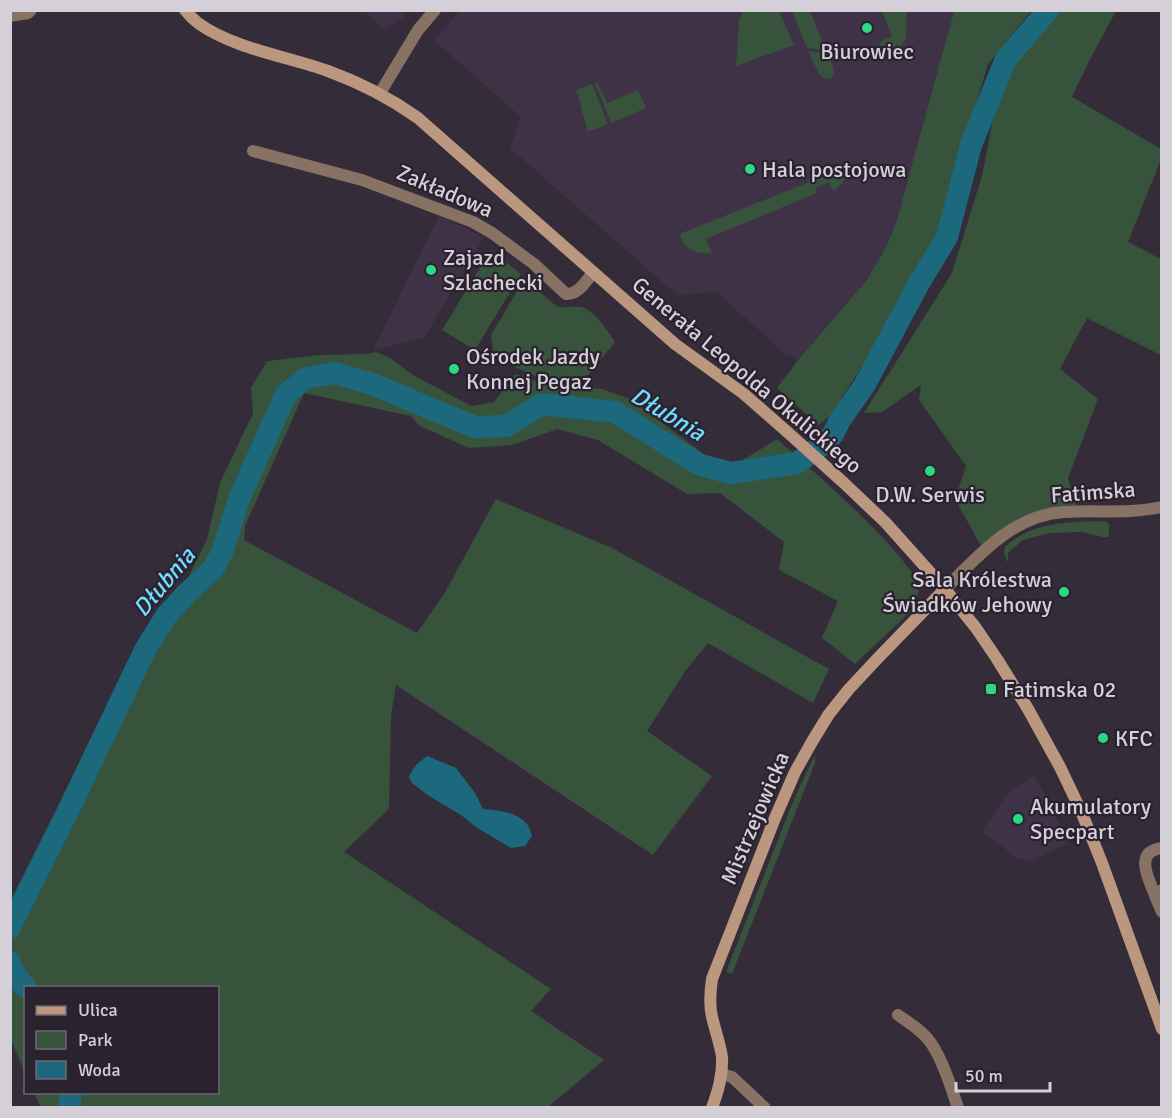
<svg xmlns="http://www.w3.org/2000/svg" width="1172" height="1118" viewBox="0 0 1172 1118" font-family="Signika,sans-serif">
  <rect width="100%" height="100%" fill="#352c3a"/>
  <path fill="#3f3246" d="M364,11h38l3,6 -21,12z
    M460,11h494l-58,212 -6,16 -24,42 -67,78 -14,-5 -68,-62 -40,3 -167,-147 11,-31 -87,-77z
    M439,216l45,21 -60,101 -51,12z
    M1034,775l21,39 11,30 -35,17 -17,-4 -13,-12 -19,-12 2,-5 19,-28 10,-11z"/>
  <path fill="#37533b" d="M743,11h36l15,34 -58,21 3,-42 -1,-3z
    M792,11h18l16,39 -19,-2z
    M882,11h25l-1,26 -5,10 -18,7 -4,-12 13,-6z
    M954,11h77l-43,53 -50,168 -51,93 -33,54 -24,37 -12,9 -41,-37 22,-29 67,-78 20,-34 10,-24z
    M1061,11h55l-27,50 -17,36 89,52v10l-33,83 33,17v96l-74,-37 -27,51 38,30 -30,79 8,27 -25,3 -70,38 -26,-47 11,-33 -47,-66 2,-15 -39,27 -18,1 88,-140 30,-97 11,-57 23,-61z
    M808,51l20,3c3,8 9,17 3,24l-6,1 -6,-5z
    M597,82l10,21 31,-13 8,18 -35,15 -16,-40z
    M592,84l16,40 -20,8 -12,-42z
    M849,166c-3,10 -6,20 -16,25l-4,-9 -14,6 2,5 -111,46 6,14c-14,2 -27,-3 -32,-17l2,-3z
    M491,250l30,24 -46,76 -33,-20z
    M526,280l30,26c9,3 16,-1 25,1 13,2 27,25 34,35l-32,39 -47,-5 -21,-9 -22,-17 -2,-15 31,-52z
    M376,352l14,6 23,17 58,31 23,-4 21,-28 34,11 53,4 28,10 86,64h22l39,-24c28,25 136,117 141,148 2,9 -3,14 -9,20l2,4 -56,53 -33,-26 16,-37 -59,-31 5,-28 -64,-49 -33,1 -89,-54 -41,-11 -45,16 -43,3 -51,-23 -7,-9 -107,-23 -59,133 -1,14 173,93 27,-39 52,-95 116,49 217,121 -16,34 -105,-60 -22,27 -39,61 65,45 -59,79 -257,-170 -5,31 -2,93 -45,43 207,137 -20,22 73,49 -56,47h-507l-7,-14 184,-1v-104h-192l-1,85 -14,-33v-114l46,-73 107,-220 25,-57 18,-37 13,-56 33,-70 -2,-25 16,-27 53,-6 47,-1z
    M1105,521l4,3v13h-6l-21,-5 -33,1 -26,7 -15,13v10l-4,-11 1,-5c28,-26 64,-25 100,-26z
    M815,755v8l-83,211 -6,-2 64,-163 16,-36z"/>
  <path fill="#1c697e" d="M1035,11h26l-45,47 -10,1 7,-19z
    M427,756l29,12 19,25 8,16c14,1 33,3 43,14 3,3 5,9 6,13l-7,10 -14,2 -35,-21 -15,-12 -32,-19 -17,-13 -3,-6c4,-10 10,-15 18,-21z"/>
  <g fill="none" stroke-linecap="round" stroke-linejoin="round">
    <path stroke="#1c697e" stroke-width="22" d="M10,927l59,-118 76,-159 21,-34 20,-22 27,-25 9,-16 17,-54 47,-105 20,-16 29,-5 37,11 103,43 31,-1 36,-22 73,8 85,53 31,8 66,-10 29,-21 7,-8 7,-14 24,-34 55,-103 28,-46 24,-92 35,-86 42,-49
      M10,962l5,13 11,13
      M69,1108l2,-16"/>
    <path stroke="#887264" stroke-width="12" d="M10,16l18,-3 3,-3
      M380,93l38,-63 17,-20
      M253,151l109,29 111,42 19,11 42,31 32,30c12,1 19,-12 27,-21
      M945,589c33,-33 68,-74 119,-77 32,-2 65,2 98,-5
      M1162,848c-30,4 -12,33 -6,50l6,-8
      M1156,898l6,14
      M898,1015c11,8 25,16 33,28 12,18 20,44 27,65
      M721,1074l11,3 33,31"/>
    <path stroke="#bb9780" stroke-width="12" d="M185,10c4,5 9,10 13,13 34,25 91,34 130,48 33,12 62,27 90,47l257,226 69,50 49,43 51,46 42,40 59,66 31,39 21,31 31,50 32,58 21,44 21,52 60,166
      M712,1108c6,-17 11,-33 10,-51 -2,-14 -7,-27 -10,-40 -3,-13 -2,-25 0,-38l63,-161 20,-46 18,-32 16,-26 20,-25 29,-31 67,-69"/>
  </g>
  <g fill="#2bd884" stroke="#2b2230" stroke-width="2">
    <circle cx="867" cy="28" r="6"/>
    <circle cx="750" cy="169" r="6"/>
    <circle cx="431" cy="270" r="6"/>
    <circle cx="454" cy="369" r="6"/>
    <circle cx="930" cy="471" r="6"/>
    <circle cx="1064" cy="592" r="6"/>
    <rect x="985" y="683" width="12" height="12" rx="3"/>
    <circle cx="1103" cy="738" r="6"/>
    <circle cx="1018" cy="819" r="6"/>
  </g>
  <g text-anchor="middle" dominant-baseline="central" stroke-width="4.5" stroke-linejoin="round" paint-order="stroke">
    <g font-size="22" fill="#d5cfd8" stroke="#2b2230" text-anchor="start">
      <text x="867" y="51" text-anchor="middle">Biurowiec</text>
      <text x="762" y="169">Hala postojowa</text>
      <text x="443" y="257">Zajazd<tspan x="443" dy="25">Szlachecki</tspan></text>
      <text x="466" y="356">Ośrodek Jazdy<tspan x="466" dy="25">Konnej Pegaz</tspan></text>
      <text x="930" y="494" text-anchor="middle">D.W. Serwis</text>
      <text x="1052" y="579" text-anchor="end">Sala Królestwa<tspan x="1052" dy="25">Świadków Jehowy</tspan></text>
      <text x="1003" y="689">Fatimska 02</text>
      <text x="1115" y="738">KFC</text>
      <text x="1030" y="806">Akumulatory<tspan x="1030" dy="25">Specpart</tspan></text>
    </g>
    <g font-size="22" fill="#d5cfd8" stroke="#2b2230">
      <text transform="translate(445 191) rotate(23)">Zakładowa</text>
      <text transform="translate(747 375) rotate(40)">Generała Leopolda Okulickiego</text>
      <text transform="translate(1093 492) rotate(-4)">Fatimska</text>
      <text transform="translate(755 818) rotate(-67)">Mistrzejowicka</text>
    </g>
    <g font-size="24" font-style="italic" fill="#71dcfe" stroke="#2b2230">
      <text transform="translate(668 414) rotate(31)">Dłubnia</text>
      <text transform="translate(164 582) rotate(-50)">Dłubnia</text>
    </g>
  </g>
  <rect width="1172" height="1118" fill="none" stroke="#d5cfd8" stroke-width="24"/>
  <rect x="24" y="986" width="195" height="108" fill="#2b2230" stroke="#6f6773" stroke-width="1.5"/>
  <rect x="36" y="1006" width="30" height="9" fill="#bb9780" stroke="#6f6773" stroke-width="1.5"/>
  <text x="78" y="1016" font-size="18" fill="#d5cfd8">Ulica</text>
  <rect x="36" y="1031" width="30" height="18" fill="#37533b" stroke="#6f6773" stroke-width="1.5"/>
  <text x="78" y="1046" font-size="18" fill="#d5cfd8">Park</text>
  <rect x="36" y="1061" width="30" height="18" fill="#1c697e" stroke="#6f6773" stroke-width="1.5"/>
  <text x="78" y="1076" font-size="18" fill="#d5cfd8">Woda</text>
  <path d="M956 1082v9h94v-9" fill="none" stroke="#d5cfd8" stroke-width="3"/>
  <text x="965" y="1082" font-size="18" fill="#d5cfd8" stroke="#2b2230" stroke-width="4.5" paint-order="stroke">50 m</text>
</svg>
